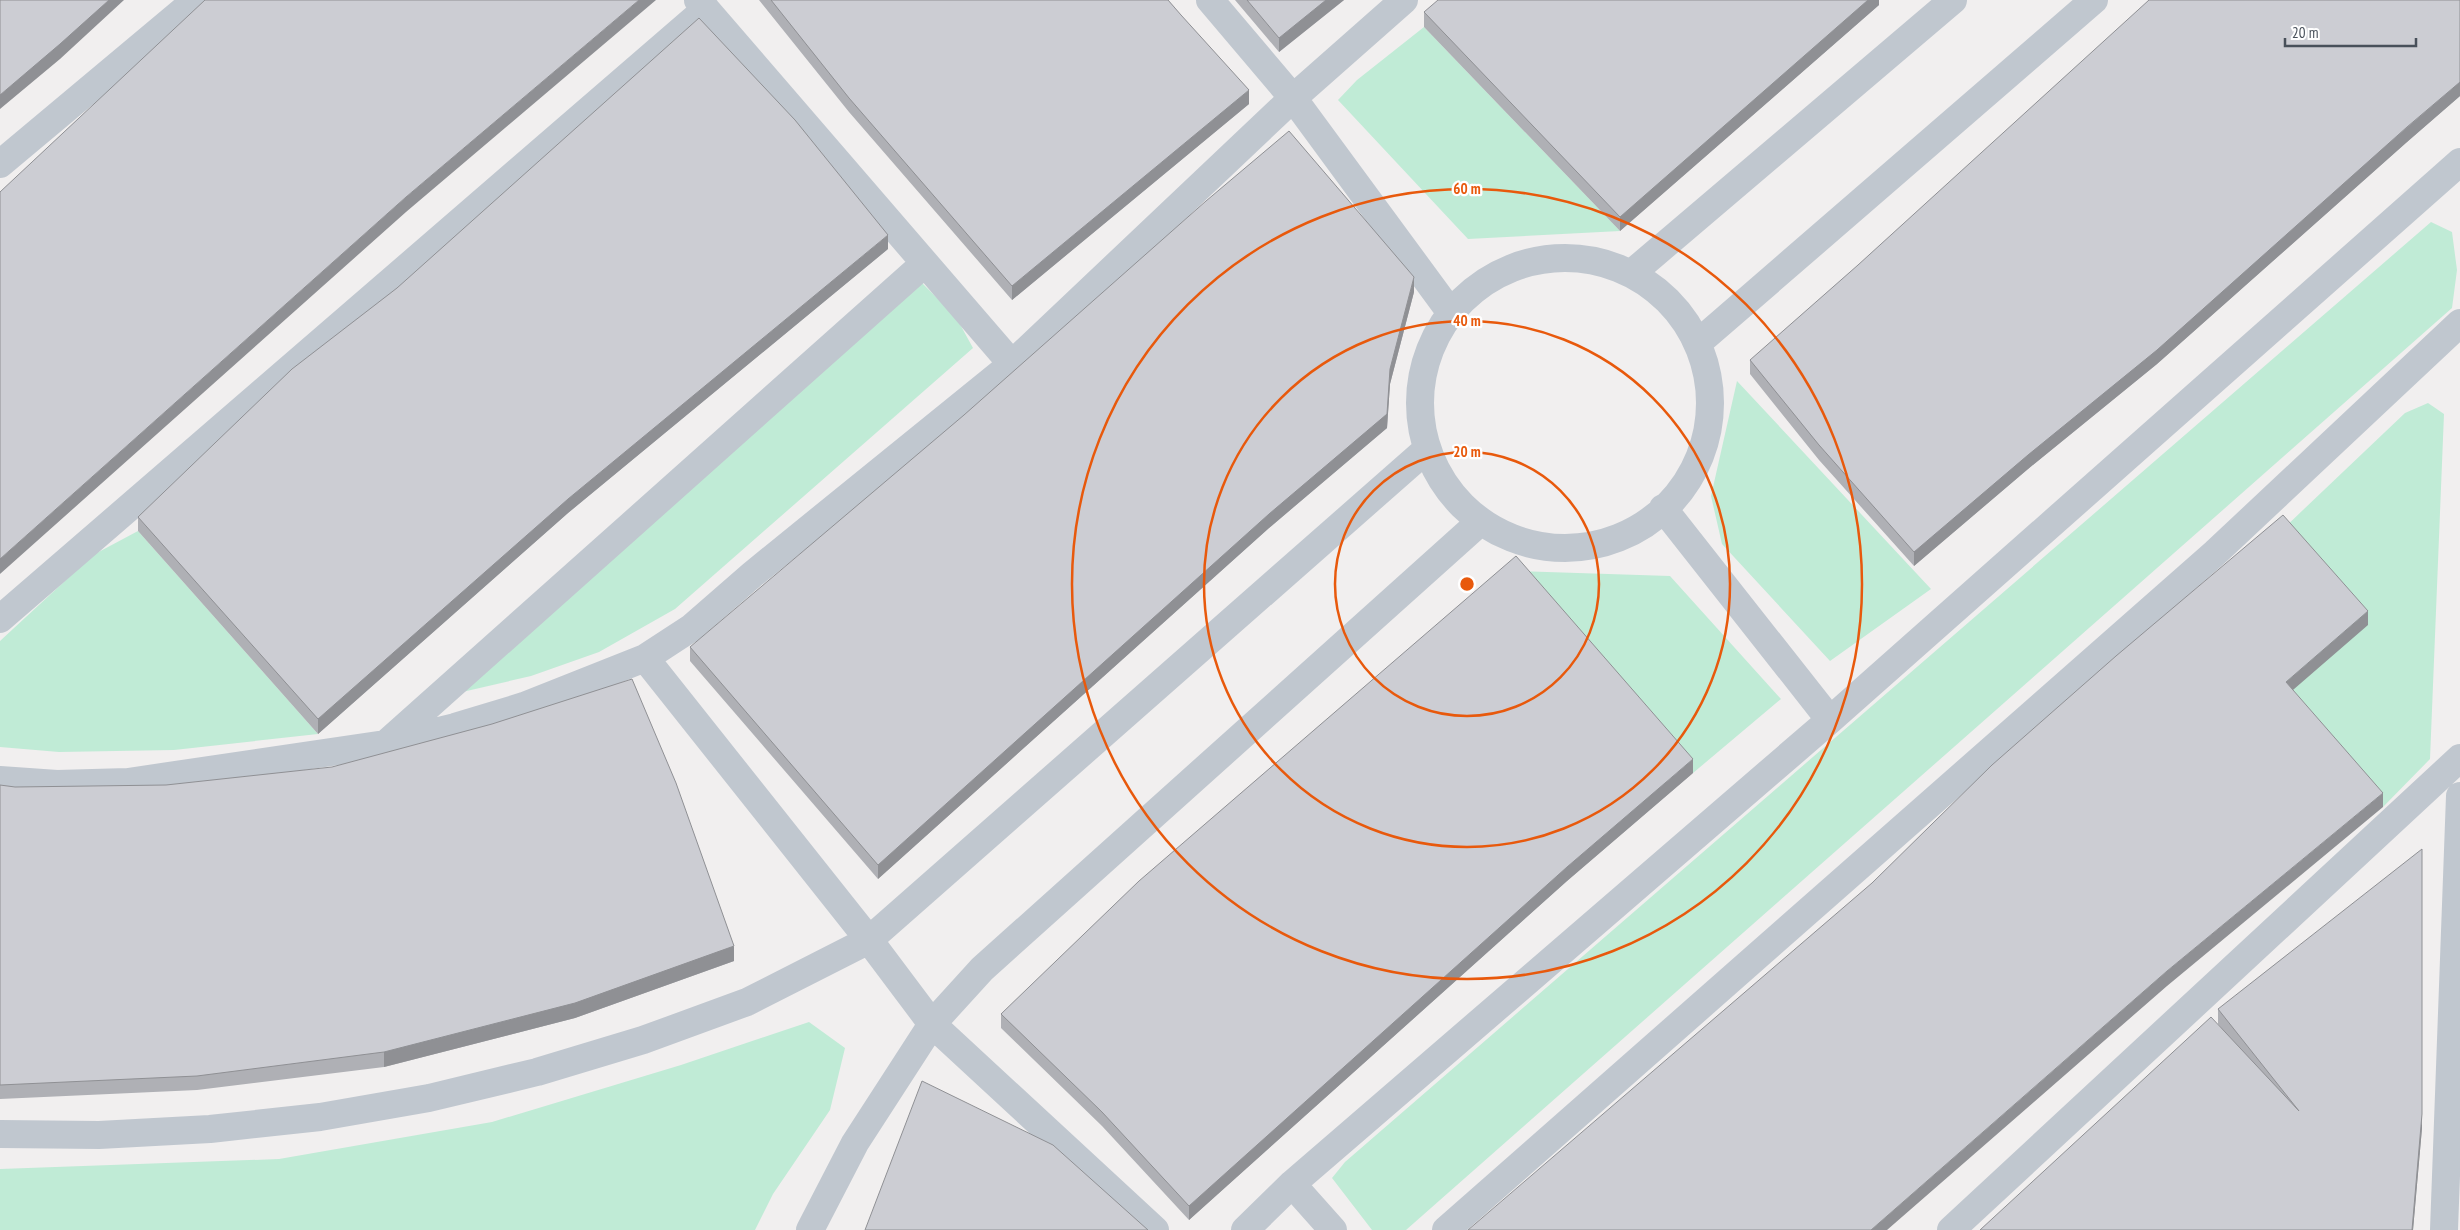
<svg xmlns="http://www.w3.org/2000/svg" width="2460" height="1230" viewBox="0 0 2460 1230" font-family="'PT Sans Narrow',sans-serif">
  <rect width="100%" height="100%" fill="#f1efef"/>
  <path fill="#c0ebd6" d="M1424,27l196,204 -152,8 -130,-139 19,-20z
    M2431,222l21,10 5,38 -5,38 -1046,922h-34l-40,-52 13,-16z
    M920,281l36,36 17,31 -298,261 -76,43 -68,24 -73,17z
    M1737,381l194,208 -101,72 -108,-117 -11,-48z
    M2428,403l16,11 -14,345 -47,48 -97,-111 -3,-167 122,-116z
    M138,531l180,203 -144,16 -115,2 -59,-5v-106l93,-86z
    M1516,571l154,5 111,123 -88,74z
    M809,1022l36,26 -15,62 -57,84 -18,36h-755v-61l279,-10 213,-37 189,-57z"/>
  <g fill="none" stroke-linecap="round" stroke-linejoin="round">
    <path stroke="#c0c7cf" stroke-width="28" d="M698,0l314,364
      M1210,0l83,98 158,215
      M0,164l196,-164
      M1420 403a145 145 0 1 1 290 0a145 145 0 1 1-290 0Z
      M1632,273l321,-273
      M1699,342l395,-342
      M1663,508l167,212
      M0,619l706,-610
      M645,658l224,282 63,84 223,206
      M389,741l536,-478
      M0,780l57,4 71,-2 257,-38 70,-17 69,-21 121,-48 46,-30 62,-54 259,-210 281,-266 111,-98
      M0,1134l99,1 111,-6 110,-12 109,-19 108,-26 106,-32 104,-38 122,-62 557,-490
      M1292,1184l41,46
      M810,1230l45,-87 77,-119 50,-55 498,-447
      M1245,1230l47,-46 538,-464 630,-558
      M1446,1230l769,-677 245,-230
      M1951,1230l509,-472
      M2444,1230l16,-434"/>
  </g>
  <path fill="#afb0b5" d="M759,0h409l81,104 -237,196 -163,-188z
    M1235,0h109l-65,52z
    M1879,0v5l-259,226 -196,-204v-15z
    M2460,0v96l-53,46 -250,222 -129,105 -114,97 -95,-106 -69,-86v-14z
    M888,249l-320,264 -250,221 -180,-203v-14z
    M1414,292l-24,92 -3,44 -118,100 -391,351 -188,-218v-14z
    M1693,773l-126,108 -378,339 -87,-94 -101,-98v-14z
    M0,785l734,176 -159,57 -191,49 -187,23 -197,9z
    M2218,1009l204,119 -9,102h-433l245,-197 -7,-9z"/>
  <path fill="#8f9094" d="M109,0h15l-64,59 -60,50v-14z
    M639,0h17l-250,212 -406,362v-15l406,-362z
    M1326,0h18l-65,52v-14z
    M1868,0h11v5l-259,226v-14z
    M2460,82v14l-53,46 -250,222 -129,105 -114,97v-14z
    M1249,90v14l-237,196v-14z
    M888,235v14l-320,264 -250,221v-15l250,-220z
    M1414,277v15l-24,92 -3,44 -118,100 -391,351v-14l391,-351 121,-145z
    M2368,611v14l-82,71v-14z
    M1693,759v14l-126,108 -378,339v-14l378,-339z
    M2383,793v14l-216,179 -280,244h-16l296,-259z
    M734,946v15l-159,57 -191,49v-15z
    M2422,1114v14l-9,102h-1z"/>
  <path fill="#cccdd3" stroke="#8f9094" d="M0,0h109l-49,44 -60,51z
    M205,0h434l-233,197 -406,362v-367z
    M771,0h397l13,15 68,75 -237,196 -163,-188z
    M1247,0h79l-47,38z
    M1438,0h430l-248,217 -196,-205z
    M2149,0h311v82l-53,45 -250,223 -129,105 -114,97 -95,-107 -69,-85 108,-95z
    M699,18l96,102 93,115 -320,264 -250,220 -180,-202 154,-148 105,-81z
    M1289,131l125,146 -24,92 -3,45 -118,100 -391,351 -188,-218 274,-232 242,-214z
    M2283,515l85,96 -82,71 97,111 -216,178 -296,259h-403l404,-347 120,-118 124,-109z
    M1516,556l177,203 -126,108 -378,339 -87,-94 -101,-98 138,-133z
    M632,679l44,104 58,163 -159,57 -191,49 -187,24 -197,9v-300l15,2 151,-2 166,-18 160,-43z
    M2422,849v265l-10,116h-432l231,-213 88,94 -81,-102z
    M922,1081l131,64 95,85h-283z"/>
  <g fill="none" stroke="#e8590c" stroke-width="2.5">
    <circle cx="1467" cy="584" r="132"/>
    <circle cx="1467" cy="584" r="263"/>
    <circle cx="1467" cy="584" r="395"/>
  </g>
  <circle cx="1467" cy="584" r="8" fill="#e8590c" stroke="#fff" stroke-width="2.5"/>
  <g font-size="15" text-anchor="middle" font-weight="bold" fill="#e8590c" stroke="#fff" stroke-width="4.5" stroke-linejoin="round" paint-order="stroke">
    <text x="1467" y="194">60 m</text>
    <text x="1467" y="326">40 m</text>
    <text x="1467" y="457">20 m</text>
  </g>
  <path d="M2285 38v8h131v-8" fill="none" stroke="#48505a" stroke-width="2.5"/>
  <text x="2292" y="38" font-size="15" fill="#48505a" stroke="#ffffff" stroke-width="4" paint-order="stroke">20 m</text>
</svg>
